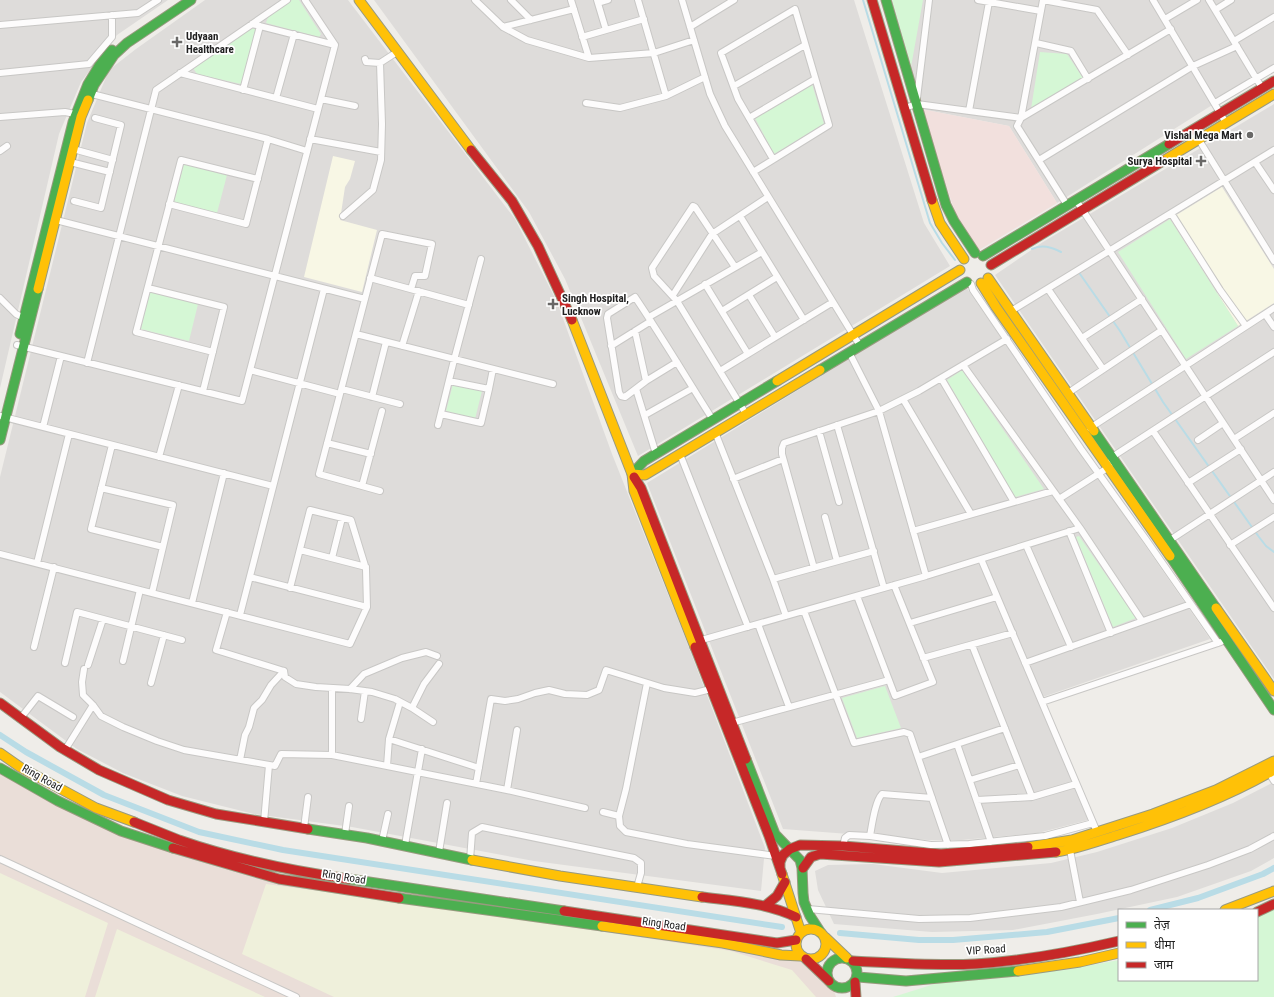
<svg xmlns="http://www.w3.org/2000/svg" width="1274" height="997" viewBox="0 0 1274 997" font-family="'Roboto Condensed','Noto Sans Devanagari',sans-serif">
  <rect width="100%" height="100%" fill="#efede9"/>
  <path fill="#dedcda" d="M0,0h168l-51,35 -36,47 -22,52 -59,254z
    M205,0h143l167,219 42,83 55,152 71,178 82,216 -4,43 -227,-30 -182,-34 -98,-13 -72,-18 -59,-23 -46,-24 -77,-57v-215l87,-354 22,-53 27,-21z
    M374,0h480l70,223 26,43 -312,190 -73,-177 -36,-67z
    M891,0h383v66l-217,137 -48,-77 -88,-17z
    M1274,104v575l-279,-404 48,-33z
    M966,287l244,352 -173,60 51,121 -50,13 -76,7h-34l-145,-11 -136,-346z
    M1274,782v76l-23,13 -74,26 -80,17 -84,16 -81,2 -98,-8 -16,-34 -3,-19 13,-6 45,-1 69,9 109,-10 46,-11 75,-24 61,-25z"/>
  <path fill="#f2e0dd" d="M921,109l88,17 48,77 -78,47 -24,-38z"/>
  <path fill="#f8f7e5" d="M333,156l22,5 -5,18 -5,8 -5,33 37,10 -15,62 -58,-15z
    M1222,187l52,82v34l-36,23 -68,-107z"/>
  <path fill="#eaded8" d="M0,768l121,63 158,48 521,77 29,25 3,4 4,12h-836z"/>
  <path fill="#eff0db" d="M0,873l108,50 -23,74h-85z
    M266,884l173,23 292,44 61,19 24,27h-482l-92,-43z
    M117,929l148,68h-170z"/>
  <path fill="#d5f7d5" d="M292,0h7l22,34 -2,3 -53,-14 2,-6z
    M892,0h31l-12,67z
    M251,28l5,1 -15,55 -44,-10 -4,-6z
    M1040,52l27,2 16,24 -52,31z
    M812,84l12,40 -50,30 -19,-36z
    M184,164l43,11 -10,38 -43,-11z
    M1170,219l68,107 -52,33 -68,-107z
    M150,292l48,12 -9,37 -48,-12z
    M962,370l82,119 -29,8 -68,-117z
    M453,384l29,7 -7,28 -29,-8z
    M1079,536l57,82 -23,9 -37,-90z
    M885,686l16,42 -44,10 -15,-40z
    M1274,909v88h-381l48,-15 124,-12 54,-10v20h138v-64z"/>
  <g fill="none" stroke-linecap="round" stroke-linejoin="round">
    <path stroke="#b9dce6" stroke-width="2" d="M863,0l67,223 12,20 13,17
      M1032,249c10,-5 19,-2 29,3
      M1080,274l40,57 43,71 96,135 7,9 8,6"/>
    <path stroke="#b9dce6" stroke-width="6" d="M0,735l26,17 78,43 95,37 84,18 499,77
      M1150,910l48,-12 65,-24 11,-6
      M840,933l79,7h34l94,-8 72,-14"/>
    <g stroke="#c8c7c5" stroke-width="8">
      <path id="street" d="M475,0l28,27 24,13 62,18 65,-5 40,-13
        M511,0l20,20
        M571,0l18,58
        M597,0l9,30
        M638,0l28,96
        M682,0l28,94 15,32 135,220
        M978,0l63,11
        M1043,0l-22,118 -4,8 50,79
        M1043,0l54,10 31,45
        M1153,0l73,123
        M1209,0l53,88
        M598,3l10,-3
        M1215,10l16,-10
        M1165,19l32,-19
        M252,24l83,21
        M0,25l138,-12 20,-13
        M503,27l71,-18
        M690,27l44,-27
        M582,37l62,-18
        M1234,41l40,-24
        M1036,43l35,8 17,28
        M365,59l1,3 14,1
        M0,73l89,-9 23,-27v-22
        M180,73l138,36
        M734,86l71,-41
        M243,90l17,-64
        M88,93l180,46 39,12
        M276,98l18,-64
        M917,98l12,-98
        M321,99l34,7
        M586,103l34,5 46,-12 39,-19
        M1215,103l59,-35
        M904,108l13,-4 104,14 150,-89
        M969,111l20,-109
        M0,117l65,-5 10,2
        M749,118l66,-39
        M310,139l71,13
        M1199,140l75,121
        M73,149l40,11
        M0,151l7,-5
        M1039,160l154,-94 44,-20
        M70,162l40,10
        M1255,162l19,28
        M753,172l76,-47 -34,-116 -74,44 17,46 35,60
        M1076,200l198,300
        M74,201l27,7 20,-83 -26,-7
        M169,204l77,20 22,-85
        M1171,213l49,77 26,36
        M343,216l30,-26 8,-30 1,-36 -2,-61 17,-11
        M740,216l64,104
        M52,219l313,80
        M735,267l-40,-60 -2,-1 -41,62 2,8 23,25 69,113
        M370,278l99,27
        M705,284l43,70
        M971,284l2,6 108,159 66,92 71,102
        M148,288l76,19 -21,84
        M1048,289l55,80
        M673,295l39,-61 56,-37
        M749,295l26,42
        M0,298l16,16 8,4
        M722,311l55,-34
        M1011,311l263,-161
        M1265,314l9,13
        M649,317l113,-65
        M635,331l11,50
        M356,334l197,50
        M1082,338l60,-39
        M17,345l225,56 93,-356 -30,-45
        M402,346l17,-55
        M611,346l40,-25
        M213,352l-77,-20 45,-172 77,19
        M849,352l30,59 47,165
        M677,362l-31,19 -21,16 -4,-1 -2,-4 -12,-74 1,-4 27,-17c27,40 52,82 78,123
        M87,363l69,-273 131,-90
        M963,365l117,163 62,93
        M250,370l90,24
        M720,371l113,-69
        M941,378l73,124
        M342,389l58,15
        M489,389l4,-20
        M636,389l20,65
        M1068,393l94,-63
        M372,397l14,-55
        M903,399l68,115
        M441,414l40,9 8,-34 -40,-8
        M645,415l48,-27
        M0,416l273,70
        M438,425l16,-65 27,-101
        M837,425l47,163
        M43,427l18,-71
        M1090,428l184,-120
        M819,431l20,71
        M1153,431l121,177
        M715,432l58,147 13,37
        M1234,439l40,-26
        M1198,440l25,-17
        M327,443l44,11
        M112,445l-21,84 72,18
        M680,454l68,173
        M159,457l20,-72
        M733,479l50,-20
        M1188,483l53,-34
        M362,486l20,-75
        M101,488l72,17 -21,88
        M380,491l-61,-17 63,-240 50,10 -7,32h-10l-4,13
        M1059,499l50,-32 3,-10 162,-105
        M825,517l12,44
        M913,531l140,-40
        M1069,531l42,102
        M1170,540l104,-68
        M1026,545l45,102
        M1230,545l44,-28
        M300,550l66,17
        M0,554l350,90 17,-37 -1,-38 -15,-49 -41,-10 -20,78
        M332,558l10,-40
        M981,559l116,273
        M37,563l32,-129
        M814,568l-32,-114v-6l2,-5 95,-32 40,-20 88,-52
        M250,577l117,30
        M773,579l101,-28
        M857,596l38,100 38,-14 -39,-97
        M192,603l32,-130
        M804,611l50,132 50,-11 6,2 38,111
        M227,612l-11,38 68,21
        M240,615l84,-326
        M910,623l87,-26
        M758,624l31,83
        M698,641l228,-65 154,-48
        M972,645l60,152
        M34,647l20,-80
        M923,658l90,-25
        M123,661l17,-71
        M65,663l12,-51 105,28
        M1025,663l166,-59
        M88,665l15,-46
        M84,669l-2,13 1,13 10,10 8,11 22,11 34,14 27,9 91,16 6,-12 51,1 175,35 78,18
        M284,671l1,6 11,7 20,3 34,2 22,3 23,7 17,9 21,14
        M151,683l13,-48
        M647,683l-21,106 -7,27 1,10 6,6 61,12 89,12
        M332,688v67
        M350,689l14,-15 38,-16 24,-6 11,4
        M1042,702l179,-60
        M412,708l12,-24 15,-20
        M20,719l18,-23 35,21
        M361,719l4,-28
        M728,724l161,-44
        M389,739l90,29
        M957,744l34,98
        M65,750l28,-45
        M918,757l87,-29
        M240,760l5,-25 4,-8 5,-19 8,-8 9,-15 13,-14
        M387,766l2,-27 11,-37
        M1269,773l5,8
        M970,780l49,-15
        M476,784l15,-85 14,2 13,-2 17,-6 14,-3 16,4 22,1 12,-5 7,-20 58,18 31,5 16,-4
        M507,790l10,-60
        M977,800l55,-3 44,-13
        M603,812l16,4
        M264,822l5,-57
        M304,828l4,-31
        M345,834l4,-28
        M870,836c2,-11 5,-35 12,-42l50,4
        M382,841l6,-27
        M405,845l17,-96
        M843,846l2,-8 4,-3 21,1 61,9 38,-1 76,-8 48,-13
        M1070,850l10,52
        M439,852l8,-49
        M0,859l296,138
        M470,860l2,-27 10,-6 152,31 7,5v10l-4,14
        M808,909l111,10 51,-1 91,-11 70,-17 77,-25 42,-16 24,-13"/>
    </g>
    <g stroke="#989a7f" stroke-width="11">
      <path id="fast" d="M886,0l60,205 8,16 21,32
        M88,100l6,-15 20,-30 13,-12 64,-43
        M983,256l186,-112
        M20,334l53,-212 15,-38 11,-18 13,-16
        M820,370l147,-88
        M1094,431l122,177
        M0,440l38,-151
        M632,474l12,-13 133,-80
        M1170,556l104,154
        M746,759l29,75 25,26 2,8 1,25 1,9 6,14 11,17
        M0,768l58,33 63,30 52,17
        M308,829l59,9 105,22
        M349,879l215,32
        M399,898l203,28
        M827 973a15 15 0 1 1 30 0a15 15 0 1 1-30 0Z
        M858,977l48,4 112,-10"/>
    </g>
    <g stroke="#989a7f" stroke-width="11">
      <path id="slow" d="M359,0l112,150
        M1163,161l111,-67
        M932,200l8,23 24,36
        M988,278l106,153
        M981,283l15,24 174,249
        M38,289l43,-172 7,-17
        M572,320l60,154 2,17 61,156
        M777,381l183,-111
        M632,474l13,1 175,-105
        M1216,608l58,83
        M0,753l20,14 76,41 38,14
        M1028,847l44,-7 81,-26 63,-24 58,-29
        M1056,852c21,-3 42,-11 62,-17 54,-17 108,-37 156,-65
        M472,860l88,16 142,21
        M782,874l19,59
        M1225,910l49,-19
        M602,926l121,17 58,12 19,1
        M796 944a15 15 0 1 1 30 0a15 15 0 1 1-30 0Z
        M825,937l22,21
        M1018,971l62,-9 39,-9"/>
    </g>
    <g stroke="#989a7f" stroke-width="11">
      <path id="jam" d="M872,0l60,200
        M1169,144l105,-63
        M471,150l41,51 26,45 34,74
        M991,265l172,-104
        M634,477l7,11 105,271
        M695,647l74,189 13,38
        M0,703l60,44 39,23 69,30 48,14 92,15
        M134,822c15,6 30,12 45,18 55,19 113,31 170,39
        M173,848l106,31 120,19
        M780,867v-5l3,-7 7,-6 10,-4 43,1 98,8 87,-7
        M803,868l8,-11 9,-3 119,8 117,-10
        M702,897c31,4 65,6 94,20
        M765,906l12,-10 8,-14
        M564,911l213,32 19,-3
        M1257,912l17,-8
        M806,959l23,22
        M853,961c40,2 81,5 122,3 48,-3 97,-12 144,-23
        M855,982l1,15"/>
    </g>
    <use href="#street" stroke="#fdfcfc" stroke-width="6"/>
    <use href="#fast" stroke="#4caf50" stroke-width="9"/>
    <use href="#slow" stroke="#ffc107" stroke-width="9"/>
    <use href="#jam" stroke="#c62828" stroke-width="9"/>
  </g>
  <g fill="#696867" stroke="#fff" stroke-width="1.5">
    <path d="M175 36h4v4h4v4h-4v4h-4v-4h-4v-4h4z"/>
    <circle cx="1250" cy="135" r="4"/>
    <path d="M1199 155h4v4h4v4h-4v4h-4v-4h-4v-4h4z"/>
    <path d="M551 298h4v4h4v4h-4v4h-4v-4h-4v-4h4z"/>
  </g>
  <g text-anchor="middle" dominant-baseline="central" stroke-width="3.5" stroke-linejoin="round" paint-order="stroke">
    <g font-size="11" font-weight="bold" fill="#212121" stroke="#fff" text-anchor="start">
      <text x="186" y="36">Udyaan<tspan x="186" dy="13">Healthcare</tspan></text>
      <text x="1242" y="135" text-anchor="end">Vishal Mega Mart</text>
      <text x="1192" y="161" text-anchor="end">Surya Hospital</text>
      <text x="562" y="298">Singh Hospital,<tspan x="562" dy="13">Lucknow</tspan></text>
    </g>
    <g font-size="11" fill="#212121" stroke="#fff">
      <text transform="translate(42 778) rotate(29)">Ring Road</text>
      <text transform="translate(344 877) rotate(9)">Ring Road</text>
      <text transform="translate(664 924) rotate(8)">Ring Road</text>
      <text transform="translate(986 950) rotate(-4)">VIP Road</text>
    </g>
  </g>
  <rect x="1118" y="909" width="140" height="72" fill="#ffffff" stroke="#a6a6a6"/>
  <rect x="1126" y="922" width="20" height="6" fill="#4caf50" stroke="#a6a6a6"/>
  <text x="1154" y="929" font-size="12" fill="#212121">तेज़</text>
  <rect x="1126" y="942" width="20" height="6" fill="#ffc107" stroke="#a6a6a6"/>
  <text x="1154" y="949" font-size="12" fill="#212121">धीमा</text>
  <rect x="1126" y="962" width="20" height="6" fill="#c62828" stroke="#a6a6a6"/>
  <text x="1154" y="969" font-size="12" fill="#212121">जाम</text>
</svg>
